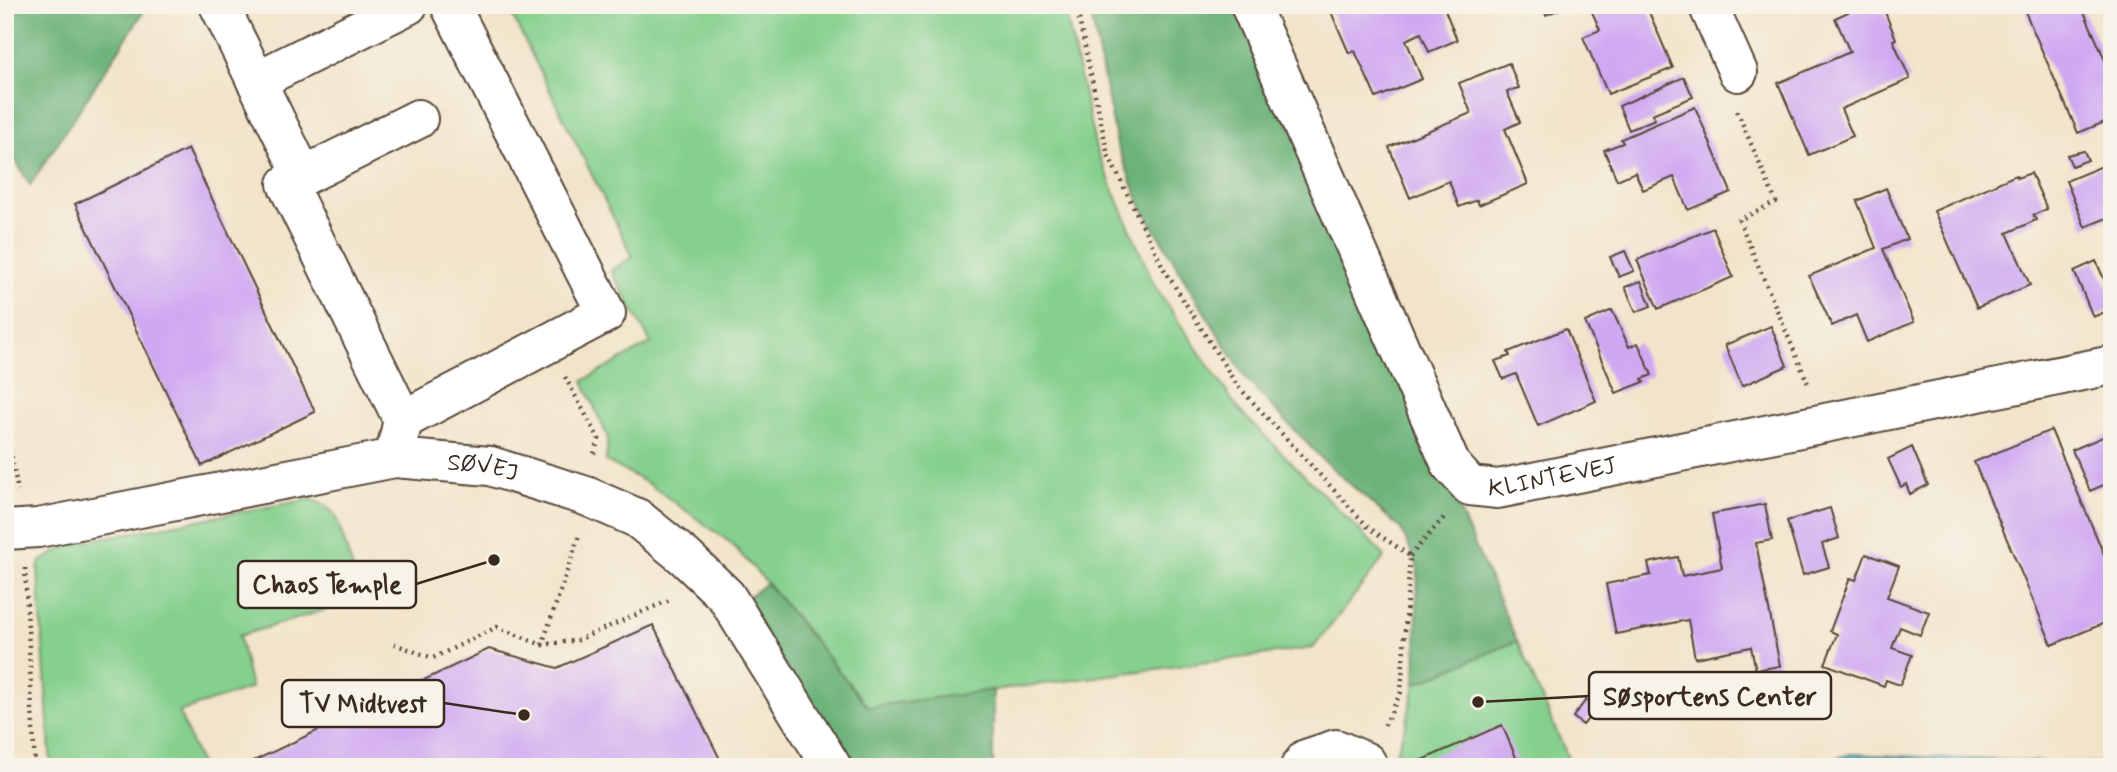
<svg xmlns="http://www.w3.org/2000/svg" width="2117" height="772" viewBox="0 0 2117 772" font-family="Mynerve,sans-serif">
  <rect width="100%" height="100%" fill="#f7f3e8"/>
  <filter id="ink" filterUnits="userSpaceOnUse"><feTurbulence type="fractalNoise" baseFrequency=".0143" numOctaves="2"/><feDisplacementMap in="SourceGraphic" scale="14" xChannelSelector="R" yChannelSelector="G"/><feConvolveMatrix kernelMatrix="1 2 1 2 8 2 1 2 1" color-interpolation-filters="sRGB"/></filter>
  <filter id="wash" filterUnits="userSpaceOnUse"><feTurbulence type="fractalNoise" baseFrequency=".00686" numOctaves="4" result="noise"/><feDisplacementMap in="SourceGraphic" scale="28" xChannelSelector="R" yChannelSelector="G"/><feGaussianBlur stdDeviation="1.57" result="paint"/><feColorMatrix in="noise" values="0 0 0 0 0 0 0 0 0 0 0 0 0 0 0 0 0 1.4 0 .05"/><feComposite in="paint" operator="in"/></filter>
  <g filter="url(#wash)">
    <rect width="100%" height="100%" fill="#f2e4ca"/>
    <path fill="#85d08e" stroke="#607d56" stroke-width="2" d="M507,5h557l32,144 59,138 84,123 146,146 -72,92 -445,59 -101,-124 -36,-40 -82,-59 -43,-23 2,-23 -25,-57 68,-38 -40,-73 22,-13z
      M310,499l15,6 11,11 20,63 -2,14 -10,11 -105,32 12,52 -72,24 22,55h-150l-13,-198 2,-7 30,-18z
      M1517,641l55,126h-181l16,-46 8,-37z"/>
    <path fill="#6cb279" stroke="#546e4c" stroke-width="2" d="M5,5h143l-118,180 -25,-43z
      M1089,5h148l280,636 -102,43 3,-117 -17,-38 -78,-69 -77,-81 -54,-87 -51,-87 -24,-60z
      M767,583l101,124 125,-17v75l-2,2h-141l-107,-167z"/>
    <path fill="#4cb9c6" stroke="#447272" stroke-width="2" d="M1850,754l262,11v2h-300z"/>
    <g id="blocks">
      <path fill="#cfa8f2" d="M1344,5h99l14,35 -28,12 -8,-19 -15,7 16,39 -46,19 -21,-47 -6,2 -18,-41z
        M1541,5h28l-23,10z
        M1589,5h57l27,63 -65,26 -25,-57 17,-7z
        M1863,5h19l14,34 -3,1 17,39 -69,30 12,27 -44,19 -31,-72 72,-31 -15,-34z
        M2027,5h54l31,71v43l-34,14 -55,-126z
        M1509,63l10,25 -12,4 13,30 -15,7 23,55 -49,21 -2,-5 -18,7 -10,-26 -39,17 -21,-51 82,-34 -12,-30z
        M1684,77l9,20 -41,17 3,5 -26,11 -10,-24z
        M1695,107l36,85 -43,18 -14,-33 -31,13 -8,-18 -18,8 -13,-30 19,-7 -2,-4z
        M188,149l127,263 -113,54 -127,-262z
        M2084,151l4,9 -16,6 -5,-11z
        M2112,162v54l-27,11 -19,-46z
        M2031,173l16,36 -14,6 3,5 -29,13 23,52 -53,23 -43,-97 82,-36 1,3z
        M1886,188l21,51 -24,10 31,73 -47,20 -11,-27 -24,11 -23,-50 67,-28 -19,-47z
        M1713,228l20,49 -75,32 -21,-49z
        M1625,251l9,20 -15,6 -9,-20z
        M2096,261l16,36v12l-19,8 -19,-46z
        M1641,281l10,25 -15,6 -11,-25z
        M1612,310l17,37 9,-4 14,32 -10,4 2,3 -28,11 -31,-71z
        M1771,326l16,40 -45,20 -17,-41z
        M1566,329l30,72 -58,25 -22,-52 -13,5 -8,-18 15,-5 -2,-4z
        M2051,430l61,143v47l-60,25 -78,-183z
        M2112,433v58l-4,-8 -18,8 -18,-41z
        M1912,447l16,38 -18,9 -4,-10 -5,3 -13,-28z
        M1765,504l7,36 -16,3 24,123 -24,4 -5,-23 -56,11 -7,-38 -72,14 -10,-50 45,-9 -3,-12 30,-6 4,19 40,-8 -10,-54z
        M1830,508l9,30 -17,6 7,23 -26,8 -16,-54z
        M1866,554l33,12 -12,31 42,15 -9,23 -20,-8 -8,21 20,7 -12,30 -14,-5 -2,6 -59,-22 12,-30 -7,-3 20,-53 6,2z
        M653,625l68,136 -11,6h-469l248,-118 68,19z
        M1586,700l11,8 -14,17 -10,-8z
        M1502,725l16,37 -10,5h-93l-2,-3z"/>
    </g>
  </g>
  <g filter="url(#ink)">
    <use href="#blocks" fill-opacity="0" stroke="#564638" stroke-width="2"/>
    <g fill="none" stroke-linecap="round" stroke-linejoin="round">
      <g stroke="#564638" stroke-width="42">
        <g id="minor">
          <path d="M219,5l84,171"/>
          <path id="s1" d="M1250,5l201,460 19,21 28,3 614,-124"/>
          <path d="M1708,5l30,67"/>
          <path d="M256,81l152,-76"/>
          <path d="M403,420l203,-107 -156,-308"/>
          <path d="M397,446l6,-26 -116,-236 131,-65"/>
          <path id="s2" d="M5,530l33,-2 357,-70 95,8 96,30 51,22 48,39 41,39 106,171"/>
          <path d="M1300,767l6,-8 30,-10 30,13 3,5"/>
        </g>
      </g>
      <path stroke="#564638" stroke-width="4.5" stroke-dasharray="2 5" stroke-linecap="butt" d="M1076,5l32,150 56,114 72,115 132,143 42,29 -9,136 -17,35
        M1737,111l39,91 -37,18 70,166
        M565,377l34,62 -6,18
        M5,422l13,69
        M1410,556l36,-41
        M25,568l10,199
        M394,644l39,14 64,-31 45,18 36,-5 94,-41
        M542,645l38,-112"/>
      <use href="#minor" stroke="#fff" stroke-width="38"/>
    </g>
  </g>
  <g text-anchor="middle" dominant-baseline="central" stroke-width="6" stroke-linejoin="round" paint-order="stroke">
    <g font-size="24" fill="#3b2a1e" stroke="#f7f3e8">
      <text stroke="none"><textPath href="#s2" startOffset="485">SØVEJ</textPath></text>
      <text stroke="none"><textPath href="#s1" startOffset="614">KLINTEVEJ</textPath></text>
    </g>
  </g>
  <path fill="none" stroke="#3b2a1e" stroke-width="2.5" d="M494 560L416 584M1478 702L1589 696M524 715L444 703"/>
  <g fill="#3b2a1e" stroke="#f7f3e8" stroke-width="2.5">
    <circle cx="494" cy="560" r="7"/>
    <circle cx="1478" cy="702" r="7"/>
    <circle cx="524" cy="715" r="7"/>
  </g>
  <g fill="#f7f3e8" stroke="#3b2a1e" stroke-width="2.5">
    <rect x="238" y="561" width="178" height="47" rx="7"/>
    <rect x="1589" y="672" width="242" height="47" rx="7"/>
    <rect x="282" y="680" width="162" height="47" rx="7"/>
  </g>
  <g font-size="26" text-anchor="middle" font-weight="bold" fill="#3b2a1e">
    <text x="327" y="593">Chaos Temple</text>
    <text x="1710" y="705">Søsportens Center</text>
    <text x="363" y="712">TV Midtvest</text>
  </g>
  <rect width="2117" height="772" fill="none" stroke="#f7f3e8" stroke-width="28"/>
</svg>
